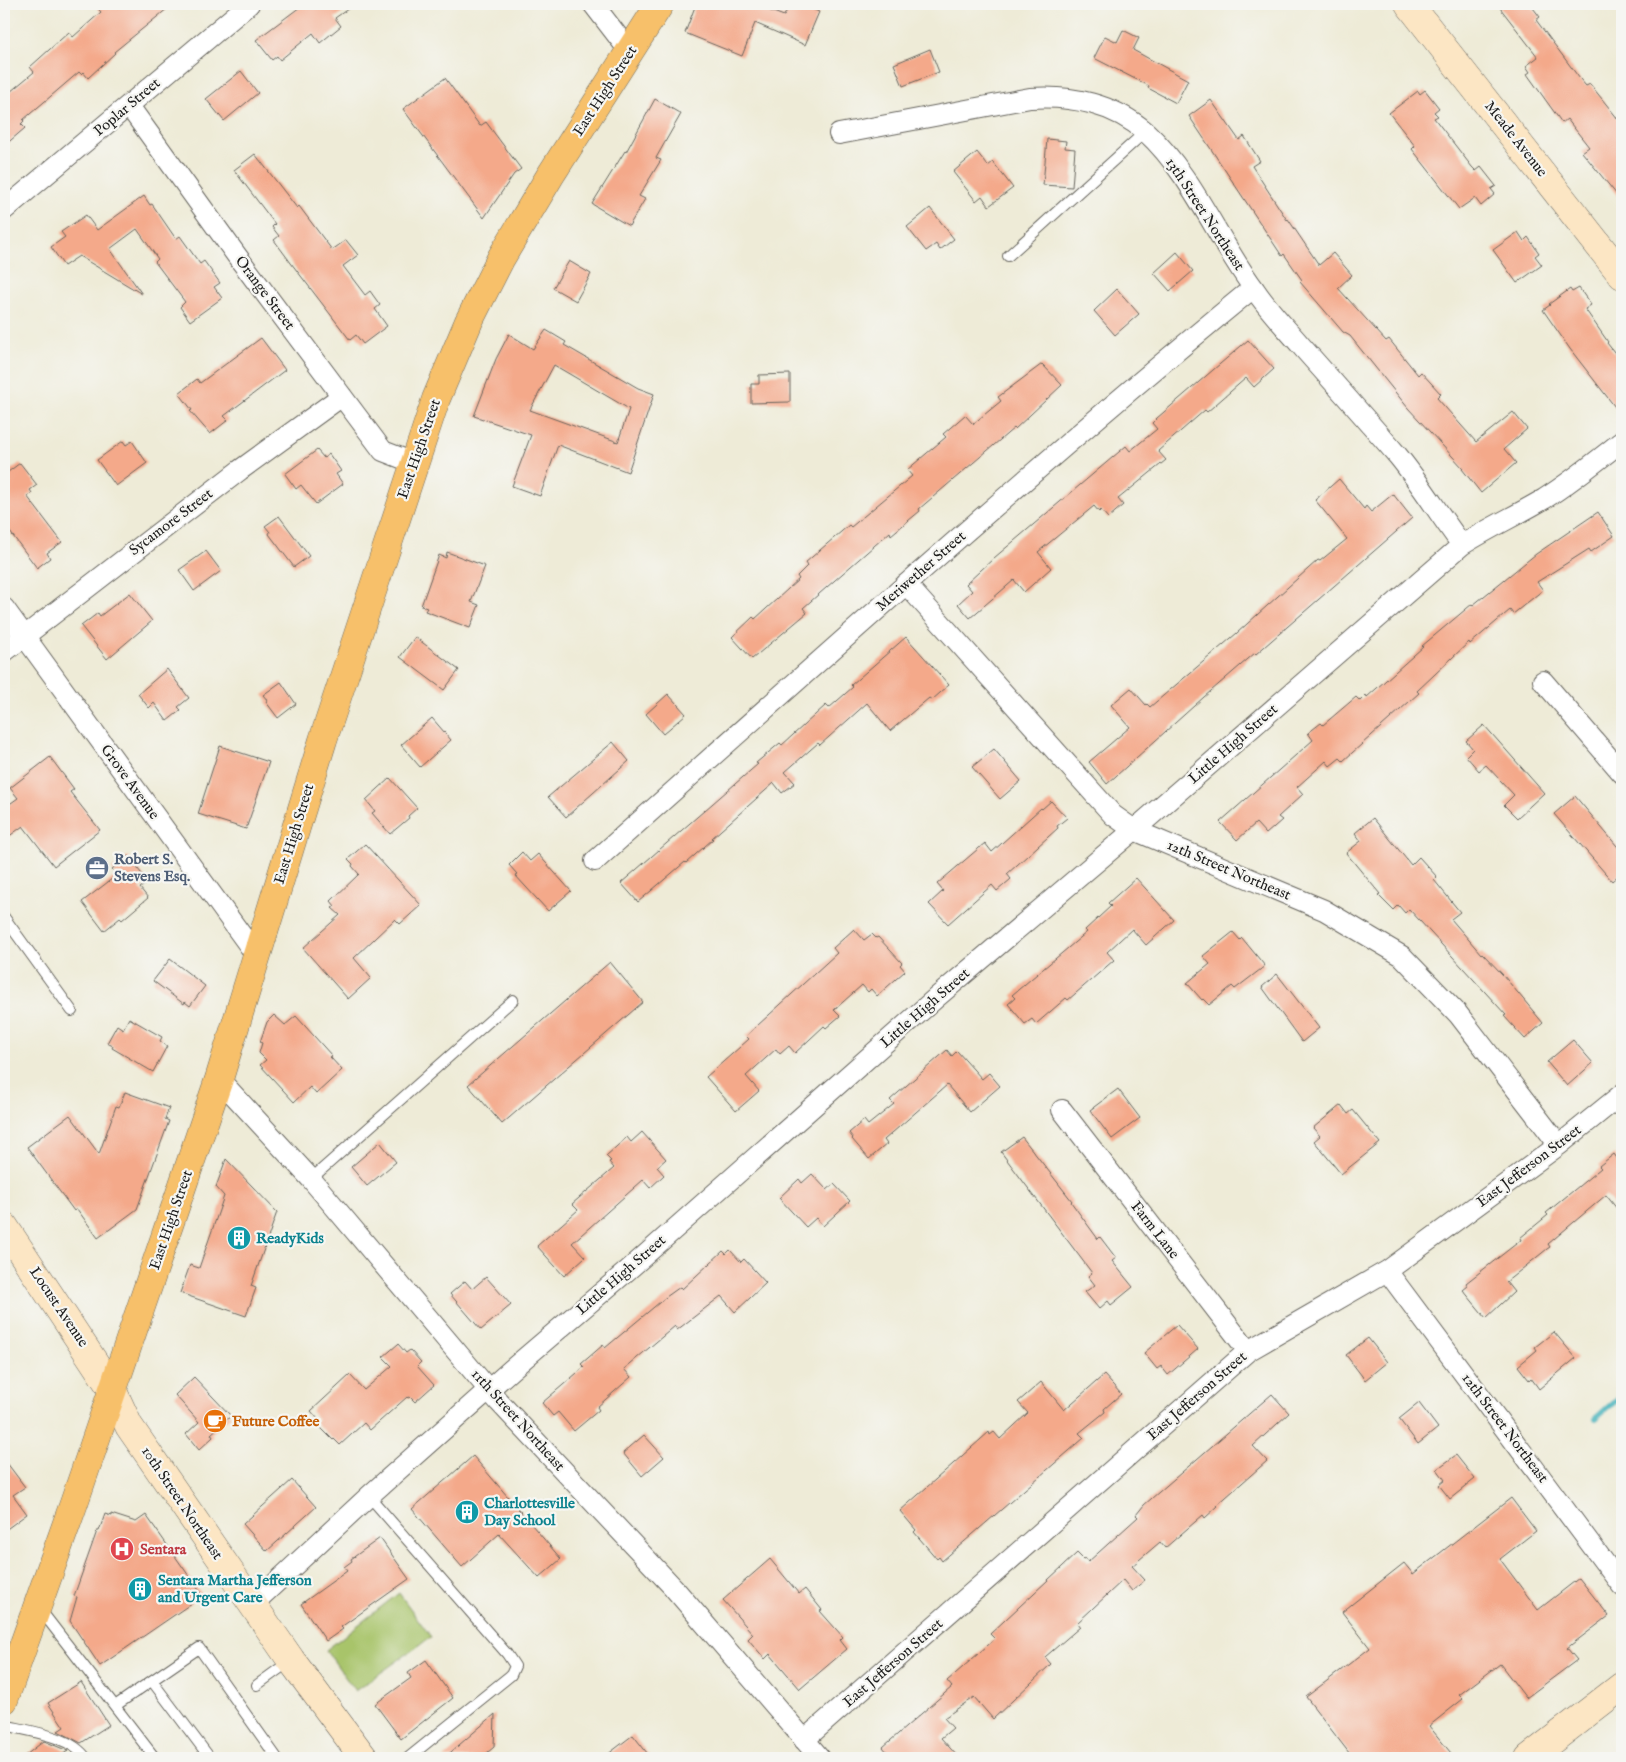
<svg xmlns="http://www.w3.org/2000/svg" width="1626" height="1762" viewBox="0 0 1626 1762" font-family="'IM FELL English',serif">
  <rect width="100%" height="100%" fill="#f6f6f2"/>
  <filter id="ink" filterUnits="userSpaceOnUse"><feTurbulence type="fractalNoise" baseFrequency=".02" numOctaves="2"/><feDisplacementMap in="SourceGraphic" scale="10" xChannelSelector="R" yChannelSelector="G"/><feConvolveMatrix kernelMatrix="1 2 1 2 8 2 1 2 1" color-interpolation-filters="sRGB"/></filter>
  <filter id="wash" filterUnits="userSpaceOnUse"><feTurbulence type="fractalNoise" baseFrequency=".0096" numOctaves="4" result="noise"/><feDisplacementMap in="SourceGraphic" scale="20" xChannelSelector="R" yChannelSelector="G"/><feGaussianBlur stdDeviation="1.12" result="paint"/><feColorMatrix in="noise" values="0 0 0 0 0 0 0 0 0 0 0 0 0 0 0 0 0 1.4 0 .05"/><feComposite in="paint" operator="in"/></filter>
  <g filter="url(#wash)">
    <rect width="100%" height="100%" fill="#eeebd7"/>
    <path fill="#a8c46a" stroke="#627043" d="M399,1593l32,44 -76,54 -29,-41z"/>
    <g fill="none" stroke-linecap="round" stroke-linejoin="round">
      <path stroke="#41b1ba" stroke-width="6" d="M1595,1419l27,-24"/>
    </g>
    <g id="blocks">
      <path fill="#f4a98a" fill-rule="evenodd" d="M94,4h79l-59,48 1,1 -27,25 -5,-6 -2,2 -2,-2 -56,48 1,1 -3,3 4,4 -21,18v-49l30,-25 -4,-5 39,-35 4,5 28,-25z
        M304,4h51l-20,14 6,8 -21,17 -7,-10 -33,27 -3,-4 -5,4 -16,-20z
        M696,4h56l32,12 6,-12h11l18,8 -14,33 -50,-22 -13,33 -57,-23z
        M1497,4h33l10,13 -4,3 44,59 6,7 4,-2 32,40v77l-40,-49 7,-5 -22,-28 -5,4 -35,-49 3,-2 -4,-6 12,-9z
        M1123,30l16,8 -6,12 55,30 -12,23 -28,-15 1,-2 -55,-28 11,-22 12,6z
        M930,49l9,23 -36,14 -9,-22z
        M241,71l17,22 -34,28 -18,-22z
        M445,78l35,48 6,-4 35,47 -7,5 -30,44 -81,-109z
        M1425,90l14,18 -5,4 4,4 -4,2 38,49 4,4 5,-4 15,19 -5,3 4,5 -14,12 -6,-8 -16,11 -47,-60 3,-3 -26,-33 29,-22 2,3z
        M655,99l26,15 -25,44 5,2 -22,36 6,3 -16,27 -37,-22 33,-53 1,1z
        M1211,100l28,40 5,-4 16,25 -8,5 35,54 1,-1 31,46 14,-12 19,22 -14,13 48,53 3,-2 29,36 3,-3 20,22 -4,4 39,44 37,-30 14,17 -23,20 12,14 -35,30 -19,-24 1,-1 -55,-60 -58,-72 -7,-4 -43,-50 2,-2 -18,-26 -2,2 -93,-140z
        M1047,139l19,2 -1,7 10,1 -3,38 -29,-2z
        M977,152l11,14 5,-4 20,26 -24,18 -7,-10 -6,5 -23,-29z
        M255,154l42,54 2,-2 33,44 14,-10 12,15 -15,11 22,29 5,-4 10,14 -5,4 12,17 -24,18 -7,-9 -6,5 -59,-77 -17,-23 5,-4 -7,-9 3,-3 -41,-54z
        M144,196l6,9 2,-1 24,35 4,-3 20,28 4,-3 16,22 -6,4 8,11 -32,23 -10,-14 5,-5 -30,-40 3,-3 -21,-30 -27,20 32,45 -63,-38 -15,10 -13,-19 14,-10 -4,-5 25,-17 11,15z
        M930,208l24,31 -14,11 -4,-6 -10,7 -19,-24z
        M1518,232l6,9 4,-4 11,16 -4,3 7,9 -25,18 -24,-33z
        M1177,252l16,19 -23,20 -16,-18z
        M569,261l22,13 -15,27 -23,-13z
        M1579,288l12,17 -6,4 23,33 -1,1 15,19v54l-52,-67 -27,-39 7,-5 -1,-1 21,-15 2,3z
        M1117,289l22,25 -24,21 -21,-24z
        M546,330l20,12 -2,3 74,43 16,6 -26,78 -70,-27 -18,51 -28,-10 19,-51 -57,-19 22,-57 13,-25 24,15zM554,365l75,44 -11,33 -88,-32z
        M261,338l24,32 -61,46 4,4 -18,14 -20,-23 2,-1 -13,-17 18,-14 3,4z
        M1248,340l26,29 -20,18 -8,-9 -39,34 -2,-2 -47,41 8,9 -48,39 5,6 -15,13 -7,-8 -2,2 -5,-6 -56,46 13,16 -27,24 -10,-12 -44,38 -12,-14 14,-13 -6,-7 28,-26 132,-112 4,5 27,-22 -5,-6 5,-5z
        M1042,364l20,21 -47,44 -1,-1 -95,81 1,2 -29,24 -1,-3 -87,76 4,5 -55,46 -20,-22 21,-20 2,2 44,-40 -2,-3 10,-10 -2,-3 44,-38 2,2 61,-51 -5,-6 39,-33 -3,-3 22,-19 8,9 28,-23 -3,-4z
        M790,374v28l-39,1v-19h8v-9z
        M123,441l3,4 6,-4 15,22 -31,23 -19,-26z
        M317,450l7,8 5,-4 12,17 -5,3 7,10 -27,20 -15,-19 -5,4 -11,-15z
        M20,463l17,22 -7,5 2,3 -5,3 35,46 -15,11 3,5 -13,10 -33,-44v-49z
        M1339,479l25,30 2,-3 5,6 22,-18 19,24 -156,136 -1,-1 -51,44 -97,87 -18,-22 41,-35 -19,-22 20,-17 15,17 1,-1 3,3 87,-74 81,-73 2,1 27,-22 -32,-39z
        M1598,512l16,24 -23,16 -2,-3 -52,33 6,8 -30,24 -3,-4 -40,34 -1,-2 -52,49 2,2 -76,68 -3,-3 -10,8 -4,-5 -29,26 6,7 -25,23 4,3 -16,14 -10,-11 -19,17 -17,-18 93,-82 -5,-7 13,-10 2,2 33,-28 4,4 6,-6 1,2 56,-50 -1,-1 50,-42 1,1 63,-51z
        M279,516l30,40 -15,11 -25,-33 1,-2 -5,-6z
        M206,551l15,20 -27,20 -15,-21z
        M447,552l38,14 -14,36 8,3 -9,23 -45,-17 2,-3 -6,-2 18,-51 7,3z
        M130,593l22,28 -45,38 -26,-33 17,-13 2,3z
        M415,637l44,33 -15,20 -44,-33z
        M906,637l43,48 -17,15 -3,-2 -39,33 -23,-28 -47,42 -2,-2 -33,29 10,11 -13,10 -8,-10 -62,55 1,1 -27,24 -1,-1 -47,40 -17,-19 137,-119 -2,-1 24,-20 2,2 44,-40 3,3 24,-21 -2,-2z
        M167,669l22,29 -11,9 3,3 -14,11 -13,-18 -5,5 -11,-14z
        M281,682l15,22 -18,14 -12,-16 2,-1 -5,-6z
        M668,694l18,20 -23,20 -17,-20z
        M432,718l19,22 -31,27 -19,-22z
        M1484,725l60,68 -27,25 -13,-13 10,-10 -28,-30 -7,6 -13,-15 7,-7 -7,-8z
        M613,742l16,19 -63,56 -18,-20z
        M220,746l49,16 -23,67 -48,-15z
        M994,749l27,32 -21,18 -28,-32z
        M50,757l24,32 -4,3 30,38 -46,36 -31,-40 -19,14v-32l14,-10 -8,-10z
        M390,778l27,30 -9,8 1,2 -19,16 -18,-21 3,-2 -9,-11z
        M1575,796l47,56v20l-10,9 -58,-67z
        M1051,801l16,17 -10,8 1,2 -51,46 4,5 -14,12 -5,-6 -44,39 -19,-20 14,-13 -6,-7 48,-41 7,9 49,-44 1,1z
        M1373,818l38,47 8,-8 18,20 -3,3 26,32 -9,7 30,35 1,-1 21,22 40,48 -18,16 -21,-23 2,-1 -97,-106 -4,4 -7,-8 -5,5 -15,-15 2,-1 -34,-41 15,-12 -6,-8z
        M365,844l56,61 -21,19 -5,-5 -41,39 17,20 -23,21 -45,-51 37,-33 -8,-7 3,-2 -4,-5 28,-27 -7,-8 1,-2 -5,-5z
        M522,852l8,9 8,-7 33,37 -23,20 -33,-36 2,-1 -8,-9z
        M128,856l20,26 -8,6 8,10 -26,22 -2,-2 -16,13 -22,-29 35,-27 -5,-6z
        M1136,878l38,42 -28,25 -14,-16 -25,23 7,8 -46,40 -2,-2 -30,26 -4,-5 -7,5 -17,-20 7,-6 -3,-3 75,-63 -2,-2 26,-24 -3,-3z
        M854,929l10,11 8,-6 4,4 2,-1 24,26 -2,2 5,6 -28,25 -6,-7 -3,3 -6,-7 -28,25 6,6 -14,12 -2,-2 -29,27 -6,-7 -9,8 -4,-5 -30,27 13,15 -23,20 -30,-34 43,-38 -3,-3 91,-83 -4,-5z
        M1233,932l7,8 2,-2 23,28 -30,23 -3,-3 -23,19 -6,-6 -1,1 -15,-17 23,-19 -7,-8z
        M170,959l35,27 -15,20 -5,-4 -1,2 -31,-23z
        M610,962l33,40 -141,122 -34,-39z
        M1277,974l42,54 -17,14 -40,-55z
        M274,1015l11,10 11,-9 36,40 -2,1 12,13 -26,24 -6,-7 -16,15 -34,-37 6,-5 -7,-7 3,-10 -2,-1 7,-20z
        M129,1018l33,19 -2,4 7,5 -14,26 -41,-24 1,-2 -6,-3 10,-18 6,4z
        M1573,1040l20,23 -26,23 -20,-24z
        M947,1050l5,6 5,-5 25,28 7,-6 11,13 -30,26 -23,-27 -63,55 3,4 -18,15 -17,-20 1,-1 -4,-5 15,-13 4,5 26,-21 -4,-4z
        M1118,1089l22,29 -28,21 -22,-29z
        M125,1092l44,16 -4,11 4,2 -32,88 -39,29 -21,-29 -3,2 -47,-64 43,-32 29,39 17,-48 3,1z
        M1341,1105l7,9 5,-4 27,33 -39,31 -27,-33 6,-5 -7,-8z
        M642,1132l24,27 -9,8 7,8 -14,13 -7,-8 -71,63 13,14 -21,19 -27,-30 41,-36 -6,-6 42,-36 -5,-6 2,-1 -5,-5 21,-19 4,5z
        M1022,1137l50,64 -1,1 27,37 2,-2 16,21 -4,3 21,26 -22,18 -3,-4 -9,8 -14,-17 10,-7 -7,-9 4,-3 -91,-121z
        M380,1142l16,20 -29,24 -16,-19z
        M1614,1154l8,11v50l-16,-20 -58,49 2,3 -3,2 -41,33 8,10 -28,26 -23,-28 5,-4 -2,-3 55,-43 -1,-2 28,-23 -2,-2 55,-45 -2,-2z
        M226,1159l51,53 -26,74 5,2 -10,28 -66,-23 10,-28 9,3 25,-72 -8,-9z
        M812,1174l15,16 7,-6 16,17 -27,25 -7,-8 -10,9 -27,-29 20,-19 3,4z
        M730,1250l11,12 3,-3 22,24 -31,29 -14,-16 -44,34 -2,-4 -51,43 7,8 -34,30 2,3 -25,21 -16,-19 -5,4 -11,-13 42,-36 -3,-3 22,-19 2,3 61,-51 14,-10 2,2 41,-38 3,3z
        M486,1277l25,28 -30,25 -31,-36 15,-13 7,8z
        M1177,1325l21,24 -30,26 -7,-9 -4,3 -13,-16z
        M1554,1332l22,26 -37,31 -8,-11 -2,2 -11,-14 19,-16 -2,-3z
        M1368,1338l19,24 -22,18 -19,-25z
        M398,1344l8,9 4,-3 11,12 -4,4 17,19 -19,17 -5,-5 -2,1 -1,-1 -37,33 -6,-7 -24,22 -6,-6 -1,1 -18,-18 3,-3 -7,-8 39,-36 14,15 28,-24 -9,-9z
        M1104,1375l17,19 -17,15 1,3 -26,21 5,5 -142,123 -3,-4 -2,2 -23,-27 2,-2 -16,-19 89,-79 1,3 4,-3 6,7 28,-26 -10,-11 23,-20 23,28z
        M194,1377l37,39 -20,18 2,3 -14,13 -13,-16 13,-12 -24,-27z
        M1272,1394l17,19 -36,33 14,15 -50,44 1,1 -13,12 -2,-3 -38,33 -5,-6 -28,24 13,14 -13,11 -9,-11 -46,43 3,4 -35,30 6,7 -58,55 -19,-22 -30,21 9,10 -12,10 18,20h-67l-9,-11 69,-60 -5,-6 48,-42 -5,-5 87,-81 6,6 2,-1 3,4 50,-45 -2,-2 8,-10z
        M1419,1403l19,25 -20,16 -19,-25z
        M644,1435l20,22 -22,19 -19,-23z
        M1456,1455l19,24 -25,20 -11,-14 6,-5 -8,-11z
        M473,1456l88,103 -22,19 -40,-44 -37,33 -50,-58z
        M4,1459l21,28 -12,8 14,19 -23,17z
        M292,1480l24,27 -49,44 -24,-27z
        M1511,1498l25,33 -36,28 38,51 41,-32 30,38 -42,32 10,12 -51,38 -26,-34 -41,31 4,4 -34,27 26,32h-102l-47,-61 64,-49 -28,-36 62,-49 9,11z
        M105,1514l6,2v-2l25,8 10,-7 55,78 -11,8 2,2 -92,63 -30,-45 7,-24 -3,-1 23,-65h2z
        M380,1538l29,41 -68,48 2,2 -17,12 -25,-37 46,-33 -3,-4 8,-6 -1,-2z
        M770,1559l29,35 6,-5 17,21 -2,1 23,26 -3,3 7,9 -47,40 -30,-35 -5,5 -17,-20 5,-5 -30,-34z
        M426,1660l27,38 -52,41 -26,-35 36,-26 -3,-5z
        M81,1682l28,43 -28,18 -23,-12 6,-4 -16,-24z
        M495,1714l-1,33 -13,11h-37z
        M633,1735l18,23h-48z
        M44,1741l24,10 -11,7h-35z"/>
    </g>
  </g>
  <g filter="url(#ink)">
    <use href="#blocks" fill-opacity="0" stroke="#66645d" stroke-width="1"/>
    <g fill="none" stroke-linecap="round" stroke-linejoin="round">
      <g stroke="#66645d" stroke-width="12">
        <path id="lane" d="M1008,256l137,-124
          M4,917l68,94
          M311,1179l202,-179
          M369,1496l138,158 8,12 -4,9 -103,83
          M39,1608l116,150
          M152,1681l58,77
          M257,1685l33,-24
          M115,1706l84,-58 78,110
          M4,1725c25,6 67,11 82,33"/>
      </g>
      <g stroke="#66645d" stroke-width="22">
        <path id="street" d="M593,4l37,48
          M129,106l108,150 146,195 31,12
          M839,134l191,-36c41,-3 84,6 116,34 46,42 72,109 109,158 14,21 32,39 48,58 32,36 64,72 95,108 23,28 42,60 64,89
          M4,210l245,-206
          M906,584l207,231 21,15 190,80 78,46 56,58 101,131
          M4,608l252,347
          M4,652l236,-182 102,-74
          M1543,681l79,92
          M595,861c217,-193 433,-389 658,-573
          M219,1079l92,100 188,223 174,185 147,171
          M1062,1110l186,241
          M1387,1271l235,315
          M252,1605l117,-109 143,-127 115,-98 310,-274 197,-167 328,-285c27,-17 55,-30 82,-46 27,-17 53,-38 78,-58
          M804,1740l444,-389 139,-80 172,-126 63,-51"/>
      </g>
      <g stroke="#66645d" stroke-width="29">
        <path id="secondary" d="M1409,4l213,271
          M4,1226l108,163 17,37 162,234 73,98
          M1529,1758l93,-72"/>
      </g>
      <g stroke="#66645d" stroke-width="29">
        <path id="primary" d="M4,1700l70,-197 145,-424 104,-339 113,-341 33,-78 32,-63 49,-82 110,-172"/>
      </g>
      <use href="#lane" stroke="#fff" stroke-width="10"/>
      <use href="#street" stroke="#fff" stroke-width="20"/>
      <use href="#secondary" stroke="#fce6c4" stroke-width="28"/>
      <use href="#primary" stroke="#f7c06b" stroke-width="28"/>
    </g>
  </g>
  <defs>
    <g id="office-disc" transform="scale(1.25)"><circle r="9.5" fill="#5c6f8a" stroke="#f6f6f2"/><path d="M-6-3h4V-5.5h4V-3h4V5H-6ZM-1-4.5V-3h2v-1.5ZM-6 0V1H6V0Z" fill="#fff"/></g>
    <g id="building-disc" transform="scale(1.25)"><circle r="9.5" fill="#0f9aa8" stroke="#f6f6f2"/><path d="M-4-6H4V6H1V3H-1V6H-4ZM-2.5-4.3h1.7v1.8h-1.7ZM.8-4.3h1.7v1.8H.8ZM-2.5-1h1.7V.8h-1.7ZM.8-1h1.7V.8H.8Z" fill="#fff"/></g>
    <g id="cafe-disc" transform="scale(1.25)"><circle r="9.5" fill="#e8710a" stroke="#f6f6f2"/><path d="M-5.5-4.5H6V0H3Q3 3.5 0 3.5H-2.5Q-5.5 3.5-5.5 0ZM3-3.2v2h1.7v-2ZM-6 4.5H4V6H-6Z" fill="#fff"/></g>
    <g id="hospital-disc" transform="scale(1.25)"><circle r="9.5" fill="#e0444e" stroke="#f6f6f2"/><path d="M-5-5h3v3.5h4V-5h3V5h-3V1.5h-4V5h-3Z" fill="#fff"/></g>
  </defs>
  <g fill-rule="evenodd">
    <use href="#office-disc" x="97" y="868"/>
    <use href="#building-disc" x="239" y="1238"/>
    <use href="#cafe-disc" x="215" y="1421"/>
    <use href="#building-disc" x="467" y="1512"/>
    <use href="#hospital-disc" x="122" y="1549"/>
    <use href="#building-disc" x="140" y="1589"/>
  </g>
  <g text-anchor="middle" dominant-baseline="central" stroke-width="4.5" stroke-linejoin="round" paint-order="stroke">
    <g font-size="15" fill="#1c1c1c" stroke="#f6f6f2">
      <text transform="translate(605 91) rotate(-57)">East High Street</text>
      <text transform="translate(127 107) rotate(-40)">Poplar Street</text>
      <text transform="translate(1516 139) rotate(52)">Meade Avenue</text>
      <text transform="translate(1205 214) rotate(57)">13th Street Northeast</text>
      <text transform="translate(265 293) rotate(53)">Orange Street</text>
      <text transform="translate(419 449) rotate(-71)">East High Street</text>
      <text transform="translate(171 522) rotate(-37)">Sycamore Street</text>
      <text transform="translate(921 571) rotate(-41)">Meriwether Street</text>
      <text transform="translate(1233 744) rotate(-41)">Little High Street</text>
      <text transform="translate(130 782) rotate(54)">Grove Avenue</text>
      <text transform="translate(294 834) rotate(-73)">East High Street</text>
      <text transform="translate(1229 870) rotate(23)">12th Street Northeast</text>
      <text transform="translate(925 1008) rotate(-41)">Little High Street</text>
      <text transform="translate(1529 1166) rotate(-37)">East Jefferson Street</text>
      <text transform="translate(171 1220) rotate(-71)">East High Street</text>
      <text transform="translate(1155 1230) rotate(52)">Farm Lane</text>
      <text transform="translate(621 1275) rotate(-41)">Little High Street</text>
      <text transform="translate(59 1307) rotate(56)">Locust Avenue</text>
      <text transform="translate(1197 1396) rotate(-41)">East Jefferson Street</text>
      <text transform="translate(518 1420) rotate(48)">11th Street Northeast</text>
      <text transform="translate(1505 1428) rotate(53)">12th Street Northeast</text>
      <text transform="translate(182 1503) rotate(56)">10th Street Northeast</text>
      <text transform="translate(893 1663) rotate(-41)">East Jefferson Street</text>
    </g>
    <g font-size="15" font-weight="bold" fill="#4e5e75" stroke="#f6f6f2" text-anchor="start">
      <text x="114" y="859">Robert S.<tspan x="114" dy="17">Stevens Esq.</tspan></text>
    </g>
    <g font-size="15" font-weight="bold" fill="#0d838f" stroke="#f6f6f2" text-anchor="start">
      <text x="256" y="1238">ReadyKids</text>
      <text x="484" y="1503">Charlottesville<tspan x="484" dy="17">Day School</tspan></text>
      <text x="158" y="1580">Sentara Martha Jefferson<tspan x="158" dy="17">and Urgent Care</tspan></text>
    </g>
    <g font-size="15" font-weight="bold" fill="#c56008" stroke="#f6f6f2" text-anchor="start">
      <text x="232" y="1421">Future Coffee</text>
    </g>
    <g font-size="15" font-weight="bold" fill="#be3a42" stroke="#f6f6f2" text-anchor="start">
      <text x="140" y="1549">Sentara</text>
    </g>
  </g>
  <rect width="1626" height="1762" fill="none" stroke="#f6f6f2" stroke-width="20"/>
</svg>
